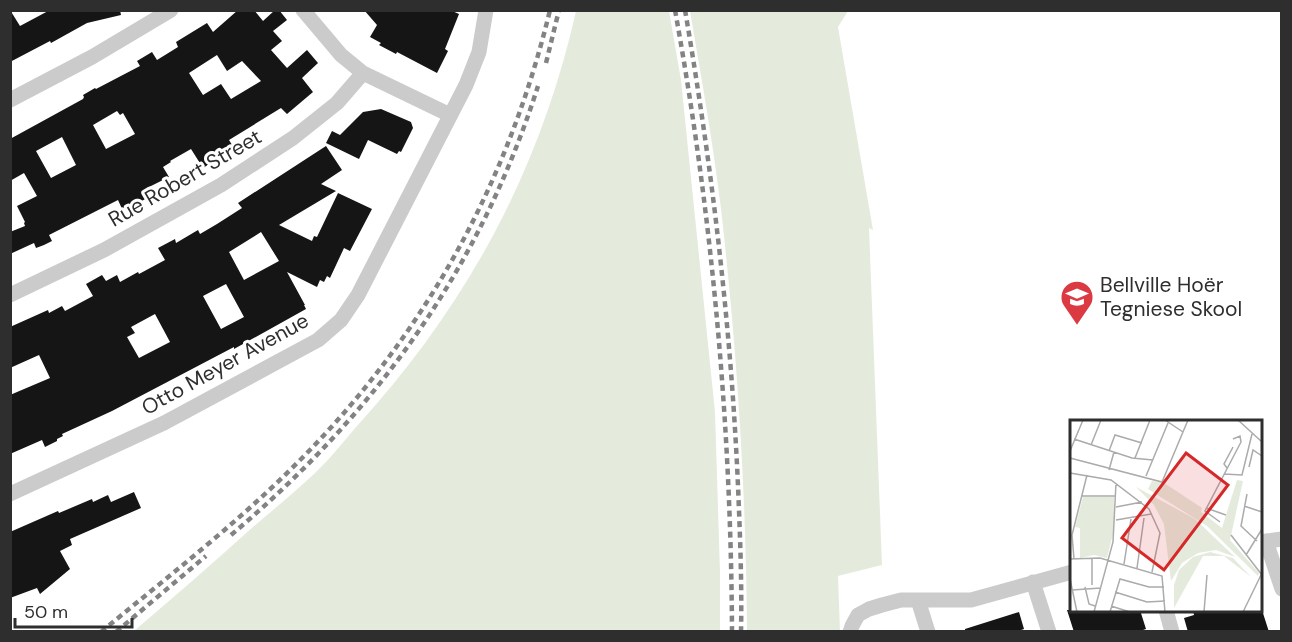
<svg xmlns="http://www.w3.org/2000/svg" width="1292" height="642" viewBox="0 0 1292 642" font-family="'DM Sans',sans-serif">
  <rect width="100%" height="100%" fill="#fff"/>
  <path fill="#e4ebdd" d="M576,11h93l12,69 34,332 5,160v59h-586c40,-34 80,-69 119,-104 21,-18 42,-35 62,-54 15,-14 28,-31 42,-47 110,-121 183,-255 219,-415z
    M690,11h158l-10,16 35,203 -4,-2 13,337 -44,11 2,55h-93c-1,-141 -10,-282 -26,-422 -8,-67 -20,-133 -31,-198z"/>
  <path fill="#151515" fill-rule="evenodd" d="M10,10l10,16 30,-16h70l1,5 -34,8 -36,20 -1,-2 -40,21z
    M238,10h16l9,11 12,-11h4l8,10 -14,11 9,10 -11,9 16,18 20,-18 11,13 -16,15 11,14 -26,22 -6,-6 -52,32 5,8 -31,20 -12,-19 -21,12 1,1 -8,5 6,10 -22,11 4,8 -28,15 -5,-11 -69,35 3,6 -8,4 -8,3 -2,-5 -24,11v-22l15,-6 -1,-3 1,-1 -8,-16 20,-10 -13,-23 -14,8v-42l73,-40 1,-2 -1,-2 12,-7 1,1 44,-23 -3,-5 15,-9 5,8 21,-13 -2,-5 31,-19 6,9zM217,55l10,16 15,-10 19,20 -30,18 -10,-15 -18,11 -14,-22zM117,111l3,4 3,-2 12,21 -29,15 -13,-24zM62,137l14,28 -25,13 -15,-27z
    M364,10h86l9,4 -14,35 3,2 -11,22 -40,-21 -1,2 -17,-9 2,-2 -11,-6 7,-12z
    M381,109l30,13 2,6 -12,24 -2,-1 -2,3 -29,-14 -9,19 -33,-16 6,-12 8,4 23,-23z
    M326,146l16,24 -21,14 15,7 -57,34 33,16 2,-5 3,1 21,-44 34,16 -22,42 -6,-3 -14,30 -3,-2 -3,6 -4,-2 -3,7 -30,-15 18,33h-1l2,4 -72,40v-2l-122,64 -50,23 1,2 -6,3v2l-12,6 -3,-7 -32,14v-59l40,-17 -11,-23 -29,13v-41l38,-17 1,3 13,-7 3,5 28,-15 -7,-12 16,-9 4,6 11,-6 3,7 18,-10 1,2 26,-14 -7,-12 17,-9 1,4 22,-13 2,4 17,-10 25,-16 -4,-5zM261,232l18,29 -35,19 -15,-28zM226,284l18,33 -23,12 -18,-33zM155,314l15,28 -31,16 -12,-21 8,-4 -4,-6z
    M134,492l7,16 -71,31 2,6 -12,6 10,18 -30,25 -3,-6 -27,10v-66l48,-21 1,2 33,-14 1,3 15,-7 3,7z
    M1067,610h73l6,19 -9,3h-63z
    M1193,610h69l7,22h-81l-4,-14 10,-3z
    M1019,612l5,17 -9,3h-50v-3z"/>
  <g fill="none" stroke-linecap="round" stroke-linejoin="round">
    <path stroke="#cbcbcb" stroke-width="15" d="M303,10l38,45 22,18 87,42
      M10,100l82,-43 79,-47
      M10,295l94,-45 117,-65 72,-47 44,-35 26,-30
      M10,494l154,-71 154,-83 23,-20 17,-25 108,-210 13,-33 7,-42
      M1266,541l16,48
      M1260,542l22,-3
      M1033,582l16,50
      M918,600l10,32
      M1166,610l6,22
      M850,632l2,-6 6,-11 11,-6 13,-4 19,-5h70l101,-28"/>
    <path stroke="#838383" stroke-width="4.5" stroke-dasharray="6 4.5" stroke-linecap="butt" d="M675,10c37,205 56,413 57,622
      M685,10c27,158 46,316 53,476 2,48 4,97 3,146
      M546,63l13,-53
      M231,535c146,-123 249,-267 307,-449
      M101,632c70,-58 143,-114 205,-178 122,-125 203,-274 244,-444
      M116,632l90,-76"/>
  </g>
  <defs>
    <g id="school-pin" transform="scale(1.725)"><path d="M0 17L-7.5 6A9.5 9.5 0 1 1 7.5 6Z" fill="#dc3a43" stroke="#fff"/><path d="M0-5L7-2L0 1L-7-2ZM-4 1L0 2.5L4 1V4Q0 6-4 4Z" fill="#fff"/></g>
  </defs>
  <g fill-rule="evenodd">
    <use href="#school-pin" x="1077" y="297"/>
  </g>
  <g text-anchor="middle" dominant-baseline="central" stroke-width="6" stroke-linejoin="round" paint-order="stroke">
    <g font-size="21" fill="#2e2e2e" stroke="#fff">
      <text transform="translate(185 178) rotate(-30)">Rue Robert Street</text>
      <text transform="translate(225 364) rotate(-29)">Otto Meyer Avenue</text>
    </g>
    <g font-size="21" fill="#2e2e2e" stroke="#fff" text-anchor="start">
      <text x="1100" y="285">Bellville Hoër<tspan x="1100" dy="24">Tegniese Skool</tspan></text>
    </g>
  </g>
  <g transform="translate(1070 420)">
    <rect width="192" height="192" fill="#fff"/>
    <path d="M167,60l6,1 -13,59 29,33 -1,3 -51,-50 -59,-37 4,-8 12,2 38,25 -1,4 21,16zM66,67l59,32 40,38 -19,-7 -18,3 -16,10 -11,18 -7,-57 -10,-19zM13,77h31v33l-7,28 -13,-3 -14,3v-30l-5,-1zM140,132l23,6 18,19 -27,-21h-21l-29,52v-23l5,-15 14,-13z" fill="#e4ebdd"/>
    <path fill="none" stroke="#ababab" stroke-width="1.5" d="M95,0l18,12M168,0l24,22M4,19l58,19 21,2M21,25l10,-25M0,31l13,-31M39,31l6,-16 27,8M0,38l92,24 26,-62M65,38l15,-38M179,47l4,-17 9,6M157,48l-3,-4 9,-17M39,50l5,-18M0,53l41,7 38,29 11,24 -8,39M154,54l18,1 10,-41M76,56l22,-53M177,74l-6,32 16,15M12,76h33M174,86l18,6M46,87l26,-5M136,88l20,7M46,100l35,-6M150,102l-15,-11 36,-69 -1,-6 -7,3M161,115l31,40M176,135l16,-26M0,139l30,-1 62,18 3,36M4,139l-2,-24 15,-60M54,144l7,-45M67,148l7,-50M0,159l7,33M22,165v-27M15,167l4,17 6,2M2,170l29,-2M45,172l32,10 18,-1M41,186l19,6M24,192l19,-70 3,-59M40,192l10,-33 29,8h15M134,192l3,-37M173,192l19,-39"/>
    <path fill="#d62828" fill-opacity="0.15" stroke="#d62828" stroke-width="3" d="M116,33l42,32 -64,85 -42,-32z"/>
    <rect width="192" height="192" fill="none" stroke="#2e2e2e" stroke-width="3"/>
  </g>
  <rect width="1292" height="642" fill="none" stroke="#2e2e2e" stroke-width="24"/>
  <path d="M15 618v9h117v-9" fill="none" stroke="#2e2e2e" stroke-width="3"/>
  <text x="24" y="618" font-size="18" fill="#2e2e2e" stroke="#ffffff" stroke-width="4.5" paint-order="stroke">50 m</text>
</svg>
